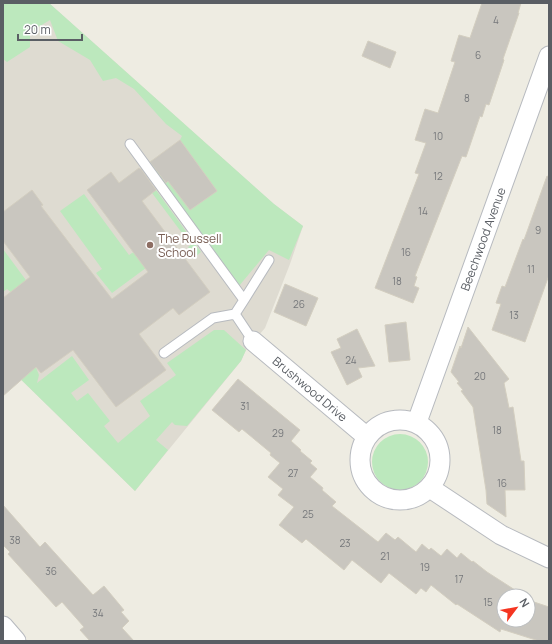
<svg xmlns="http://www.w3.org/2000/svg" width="552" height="644" viewBox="0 0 552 644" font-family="Manrope,sans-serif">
  <rect width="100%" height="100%" fill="#eeece2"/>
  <path fill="#dedbd1" d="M3,3h46l225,201 29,22 -13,38 -25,64 -19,22 -5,11 -106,130 -132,-129z"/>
  <path fill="#bce8bd" d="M3,3h46l225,201 29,22 -14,34 -20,-10 -30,36 -91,-123 5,-3 37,50 27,-19 -37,-51 2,-4 -16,-12 -32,-35 -18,-11 -13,3 -13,-21 -32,-19 -8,-21 -20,12v15l-23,15 -4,-3z
    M156,190l45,62 -6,5 -7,-10 3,-2 -39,-52z
    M84,194l45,61 9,-6 12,16 -38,28 -16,-20 6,-4 -42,-58z
    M3,249l31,42 -22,2 -5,-4 -4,3z
    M214,330h10l22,20 -5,11 -54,65 -12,-1 -3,-3 -16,18 12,10 -33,41 -132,-129 32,3 4,10 -2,8 35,-27 17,24 -18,13 6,8 11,-8 22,28 -6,5 14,17 32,-27 -10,-15 36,-26 -9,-12z
    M372 462a28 28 0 1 1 56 0a28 28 0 1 1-56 0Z"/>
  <path fill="#c9c6bf" stroke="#d3cec0" d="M482,3h39l-3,10h1l-16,46 1,1 -15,45 -3,-1 -4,13 -2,-1 -14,41 -4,-1 -47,120 2,1 -3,9 5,2 -6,15 -38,-15 44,-114 -4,-1 11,-30 -11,-3 10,-31 13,4 17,-51 -4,-1 8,-26 11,3z
    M368,41l28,11 -6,16 -28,-12z
    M180,140l37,51 -27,19 -22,-29 -2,2 -16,-21z
    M139,168l1,1h1l15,21 -14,11 68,91 -31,23 -6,-7 -34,26 27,36 -50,37 -43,-57 -32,23 -5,-6 -33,29v-98l27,-21 -27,-36v-29l29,-22 11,15 -2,1 71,93 36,-27 -61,-82 24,-18 8,11z
    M547,176l2,1v98l-24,67 -33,-12 9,-26 -5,-1 6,-17 3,1 18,-48 1,1z
    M285,284l33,14 -12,28 -32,-14z
    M406,322l4,38 -21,2 -4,-37z
    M468,327l41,52 -5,4 5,25 4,-1 8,54h3l1,29h-20l1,27 -19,-13 -1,-14 -13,-83 -12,-16 2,-1 -6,-7 2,-1 -8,-10 9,-26 1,2z
    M357,329l18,37 -17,2 4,9 -15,8 -16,-33 10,-4 -4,-9z
    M238,379l62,51 -9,11 10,9 -1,1 12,10 -2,2 7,6 -7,8 13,11 -1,2 14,12 -4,4 46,36 8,-9 9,7 3,-3 18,15 6,-8 7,6 2,-2 10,8 6,-7 10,9 4,-5 11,9 1,-1 14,11 28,18 -3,5 2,1h-10v24h24v-20l21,7v34h-10l-38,-12 -1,3 -43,-28 -1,1 -25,-20 -5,7 -5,-4 -5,6 -27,-21 -8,10 -29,-23 -8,10 -38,-31 -4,4 -23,-18 15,-18 -16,-12 5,-6 -15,-12 12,-14 -10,-8 1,-2 -29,-24 -3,3 -27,-22z
    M3,505l37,42 5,-5 48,53 11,-9 20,24 -3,2 8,9 -7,7 12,13h-44l-10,-11 4,-3 -22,-25 -6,5 -48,-53 2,-2 -7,-7z"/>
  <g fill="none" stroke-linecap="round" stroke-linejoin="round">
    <g stroke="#b7babf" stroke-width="11">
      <path id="service" d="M130,144l114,156 -9,14
        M244,300l25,-40
        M164,353l49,-35 22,-4 18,27"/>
    </g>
    <g stroke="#b7babf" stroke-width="21">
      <path id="minor" d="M253,341l114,96
        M360 460a40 40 0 1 1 80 0a40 40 0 1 1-80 0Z
        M417,422l132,-366
        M430,488l71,47 48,23
        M3,626l13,15"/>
    </g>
    <use href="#service" stroke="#fff" stroke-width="9"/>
    <use href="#minor" stroke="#fff" stroke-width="19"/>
  </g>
  <circle fill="#8d6e63" stroke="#fff" stroke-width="1.5" cx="150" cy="245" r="4"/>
  <g text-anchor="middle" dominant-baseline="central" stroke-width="4" stroke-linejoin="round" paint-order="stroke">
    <g font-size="10" fill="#76787b">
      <text x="496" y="20">4</text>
      <text x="478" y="55">6</text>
      <text x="467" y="98">8</text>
      <text x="438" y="136">10</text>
      <text x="438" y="176">12</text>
      <text x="423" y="211">14</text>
      <text x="538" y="230">9</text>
      <text x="406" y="252">16</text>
      <text x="531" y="269">11</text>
      <text x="397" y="281">18</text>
      <text x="299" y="304">26</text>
      <text x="514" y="315">13</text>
      <text x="351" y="360">24</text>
      <text x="480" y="376">20</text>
      <text x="245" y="406">31</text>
      <text x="497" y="430">18</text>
      <text x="278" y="433">29</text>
      <text x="293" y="473">27</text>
      <text x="502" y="483">16</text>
      <text x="308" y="514">25</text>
      <text x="15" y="540">38</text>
      <text x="345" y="543">23</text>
      <text x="385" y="556">21</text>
      <text x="425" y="567">19</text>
      <text x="51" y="571">36</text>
      <text x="459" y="579">17</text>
      <text x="488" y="602">15</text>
      <text x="98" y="613">34</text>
    </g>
    <g font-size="12" fill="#785e54" stroke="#fff" text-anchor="start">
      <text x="158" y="238">The Russell<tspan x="158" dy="14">School</tspan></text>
    </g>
    <g font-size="12" fill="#5a5e64" stroke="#fff">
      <text transform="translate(483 239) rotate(-70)">Beechwood Avenue</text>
      <text transform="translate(310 389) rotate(40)">Brushwood Drive</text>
    </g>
  </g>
  <rect width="552" height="644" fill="none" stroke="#5a5e64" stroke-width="8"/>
  <g transform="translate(516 608) rotate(58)"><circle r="19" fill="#ffffff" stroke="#bdbfc1"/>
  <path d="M0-3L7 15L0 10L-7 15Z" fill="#f53521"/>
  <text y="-6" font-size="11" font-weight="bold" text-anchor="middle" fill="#5a5e64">N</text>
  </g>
  <path d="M18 34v6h64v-6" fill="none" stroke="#5a5e64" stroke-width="2"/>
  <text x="24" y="34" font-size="12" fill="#5a5e64" stroke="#ffffff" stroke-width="3" paint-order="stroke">20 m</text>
</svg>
